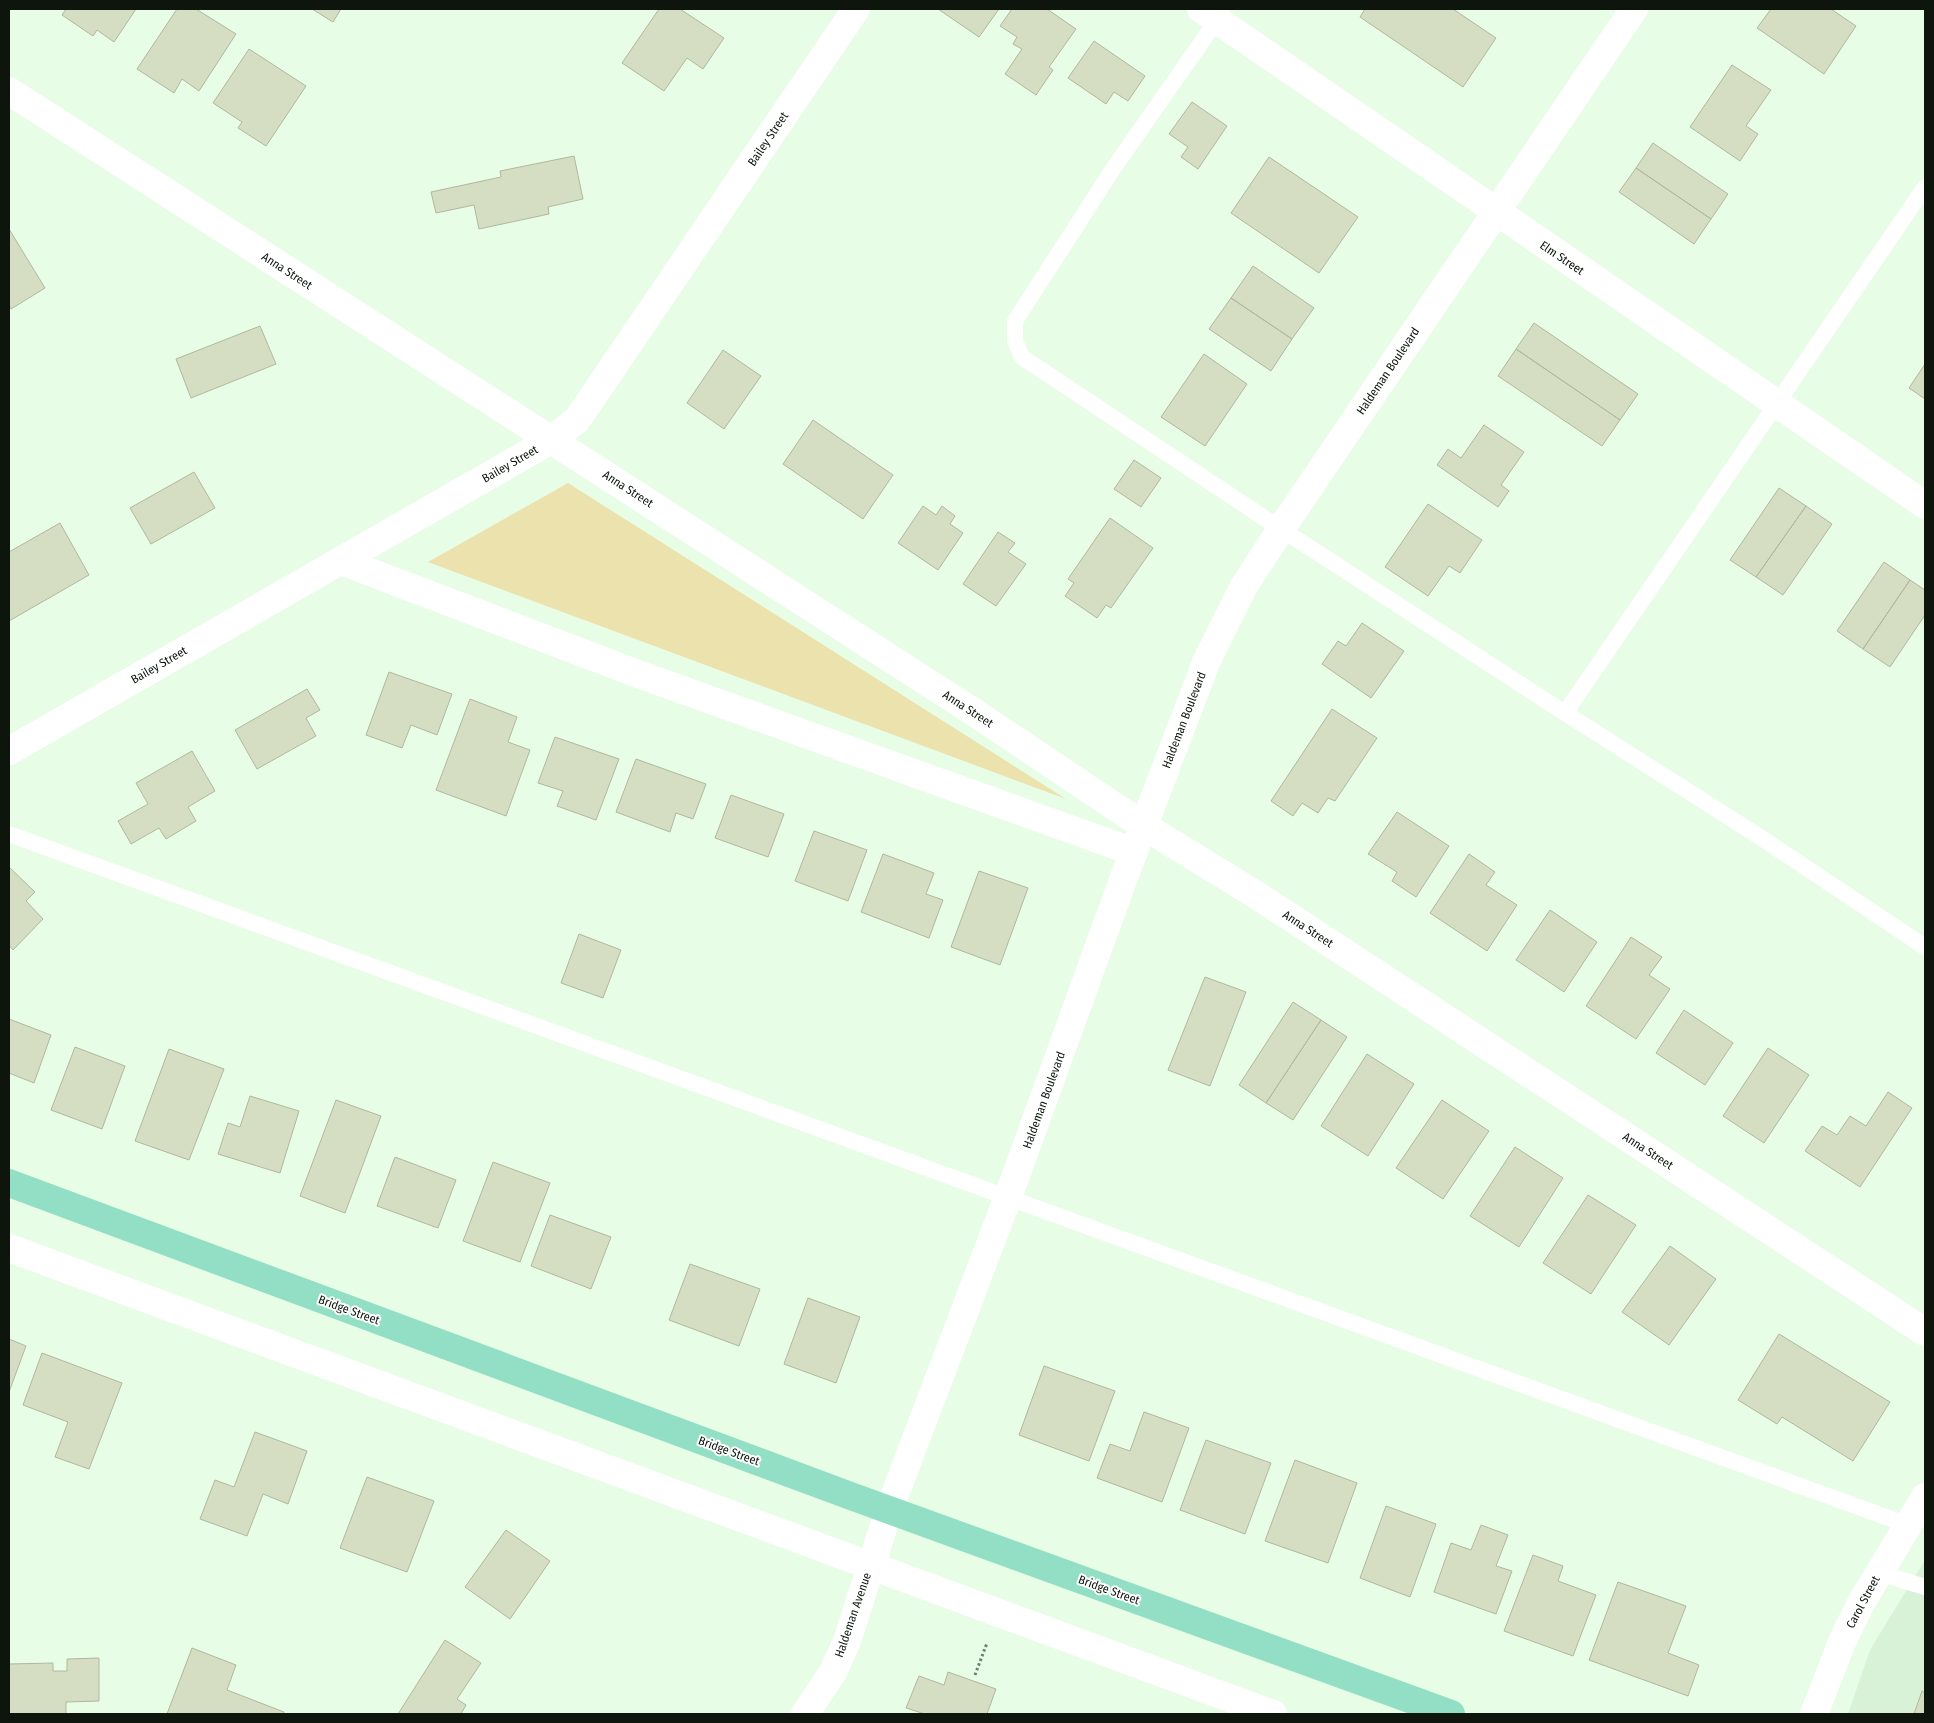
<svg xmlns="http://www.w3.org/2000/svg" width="1934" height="1723" viewBox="0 0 1934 1723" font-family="'Fira Sans Condensed',sans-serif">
  <rect width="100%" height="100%" fill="#e7fde6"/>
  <path fill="#d7f2d6" d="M1925,1560v154h-77l22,-64z"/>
  <path fill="#ece2ae" d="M568,483l498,316 -638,-237z"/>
  <path fill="#d5dec3" stroke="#b0b89e" d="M66,9h70l-22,33 -17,-12 -4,6 -31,-21z
    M177,9h19l40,25 -37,57 -17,-12 -8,14 -37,-24z
    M312,9h29l-8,13z
    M659,9h21l44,29 -21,31 -16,-11 -23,33 -42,-28z
    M938,9h61l-20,28z
    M1012,9h35l29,20 -27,38 4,3 -17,25 -31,-21 17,-25 -9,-5 4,-7 -17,-11z
    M1365,9h88l43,29 -33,49 -103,-70z
    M1771,9h60l25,17 -32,48 -67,-46z
    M1094,41l51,35 -17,25 -14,-9 -8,12 -38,-26z
    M249,49l57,37 -40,60 -28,-18 4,-6 -29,-19z
    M1732,65l39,25 -25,36 12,8 -18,27 -50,-34z
    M1192,102l35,24 -29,43 -17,-12 7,-10 -19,-13z
    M1653,143l75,51 -17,25 -75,-51z
    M574,156l9,43 -35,8 1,7 -70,15 -5,-24 -38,8 -5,-21 70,-15 -1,-6z
    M1269,157l89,60 -39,56 -88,-60z
    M1636,168l75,51 -17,25 -75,-52z
    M9,229l36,59 -34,21 -2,-4z
    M1253,266l61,42 -22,31 -61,-41z
    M1231,298l61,41 -21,32 -62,-42z
    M1534,323l104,71 -18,26 -104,-71z
    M260,326l16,38 -85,34 -15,-39z
    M1516,349l104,71 -18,26 -104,-70z
    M723,350l38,26 -37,53 -37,-26z
    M1204,354l43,30 -42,62 -44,-29z
    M1925,364v35l-16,-11z
    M813,420l80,55 -30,44 -80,-55z
    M1484,425l40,27 -23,33 8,6 -11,16 -61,-42 11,-16 13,9z
    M1134,460l27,18 -20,29 -27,-18z
    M194,472l21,36 -64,36 -21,-36z
    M1779,488l27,18 -50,71 -26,-17z
    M1428,504l54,36 -22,33 -11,-7 -21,30 -43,-29z
    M923,506l13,9 6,-9 13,10 -5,8 13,9 -25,37 -40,-27z
    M1806,506l26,18 -49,71 -27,-18z
    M1110,518l43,30 -42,60 -5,-3 -9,13 -32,-22 9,-13 -6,-4z
    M60,523l29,52 -80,46v-69z
    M998,532l17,11 -7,9 18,12 -30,42 -33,-22z
    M1884,562l26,18 -47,69 -26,-18z
    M1910,580l15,10v25l-35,52 -27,-18z
    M1362,623l42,28 -33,47 -49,-34 16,-23 8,5z
    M389,672l63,22 -15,41 -26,-10 -9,23 -36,-13z
    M307,689l13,21 -14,8 10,18 -59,33 -22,-39z
    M470,699l47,18 -9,25 22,8 -24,66 -70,-26z
    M1332,709l45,29 -42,63 -7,-3 -10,15 -16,-10 -9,13 -22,-15z
    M555,737l64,22 -23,61 -39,-14 6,-15 -25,-8z
    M192,751l23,40 -27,16 8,14 -30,18 -7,-11 -28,16 -13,-23 30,-17 -12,-21z
    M636,759l70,25 -13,35 -17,-6 -6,19 -54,-20z
    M731,795l53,19 -16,43 -53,-19z
    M1397,812l52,34 -33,51 -24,-16 5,-9 -29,-18z
    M814,831l53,19 -19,51 -53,-20z
    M883,854l51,19 -8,21 17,6 -14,38 -68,-26z
    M1469,854l26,18 -9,13 31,20 -30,46 -57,-38z
    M9,867l26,25 -9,9 17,18 -30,31 -4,-5z
    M979,871l49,17 -28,77 -49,-18z
    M1550,910l47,32 -33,50 -48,-32z
    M579,934l42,16 -18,48 -42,-15z
    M1631,937l31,20 -13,18 21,14 -34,50 -50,-33z
    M1205,977l41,15 -36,94 -42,-16z
    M1293,1002l28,18 -55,83 -27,-18z
    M1684,1010l49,33 -28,42 -49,-32z
    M9,1019l42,16 -17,48 -25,-10z
    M1321,1020l26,17 -54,83 -27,-17z
    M75,1047l50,19 -23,63 -51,-19z
    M1768,1048l41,27 -45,68 -41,-27z
    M169,1049l55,20 -35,91 -54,-19z
    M1367,1054l47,30 -46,72 -47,-30z
    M1888,1092l24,16 -52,79 -55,-36 17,-25 15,9 13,-19 16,10z
    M250,1096l49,15 -19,62 -62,-19 10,-31 12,4z
    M336,1100l45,16 -36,97 -45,-17z
    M1442,1100l47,31 -46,68 -47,-31z
    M1515,1147l48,31 -44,69 -49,-31z
    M395,1157l61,23 -18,48 -61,-22z
    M493,1162l57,21 -30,79 -57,-21z
    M1588,1195l48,30 -45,69 -48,-31z
    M550,1215l61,22 -20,52 -60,-23z
    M1670,1246l46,33 -47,66 -47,-33z
    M690,1264l70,25 -21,57 -70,-26z
    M808,1298l52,19 -24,66 -52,-19z
    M1779,1334l111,68 -37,59 -71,-44 -5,7 -39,-24z
    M9,1339l17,7 -17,46z
    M42,1353l80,30 -33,86 -34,-12 13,-35 -45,-17z
    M1044,1366l71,25 -26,70 -70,-26z
    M1144,1412l45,16 -27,74 -65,-24 13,-34 20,7z
    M255,1432l52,19 -19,53 -25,-10 -16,42 -47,-17 15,-39 19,7z
    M1206,1440l65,23 -26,71 -65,-24z
    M1295,1460l62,23 -29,80 -63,-22z
    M367,1477l67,24 -27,71 -67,-24z
    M1386,1506l50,18 -26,73 -50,-19z
    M1481,1525l27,10 -12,31 16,5 -16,43 -62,-22 17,-49 20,7z
    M506,1530l44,31 -40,58 -45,-32z
    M1533,1555l30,11 -5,15 38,14 -23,61 -69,-25z
    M1618,1582l68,24 -18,47 31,12 -11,31 -99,-36z
    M445,1640l36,23 -24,36 9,6 -5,9h-63z
    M192,1648l44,17 -9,25 57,22 -1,2h-116z
    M99,1658v43l-33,1v12h-57v-50l44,-1v8h14v-12z
    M948,1672l48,17 -9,25h-62l-19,-6 13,-32 25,9z
    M1922,1691l3,2v21h-11z"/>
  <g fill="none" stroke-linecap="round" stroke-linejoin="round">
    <path stroke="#707e6f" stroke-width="3" stroke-dasharray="2.5 2.5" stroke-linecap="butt" d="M975,1675l12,-32"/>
    <path stroke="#fff" stroke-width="16" d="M1222,13l-109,156 -98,152v20l7,16 259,172 284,184 192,122 168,112
      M1565,713l360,-526
      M9,834l1899,691
      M1879,1573l46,14"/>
    <path stroke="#fff" stroke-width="28" d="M1201,9l724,496
      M9,91l963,620 172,115 114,70 667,436
      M341,561l297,113 496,178
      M9,751l542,-311 26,-20 279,-411
      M9,1248l1264,466
      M805,1714l28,-42 14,-31 42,-131 119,-313 115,-317 84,-220 37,-74 37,-57 353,-520
      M1814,1714l28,-72 19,-39 64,-106"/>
    <path stroke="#92dfc5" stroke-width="28" d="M9,1183l839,312 603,219"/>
  </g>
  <g text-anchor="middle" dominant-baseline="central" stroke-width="4" stroke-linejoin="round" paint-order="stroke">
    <g font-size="12" fill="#0d150d" stroke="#fff">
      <text transform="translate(768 139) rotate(-56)">Bailey Street</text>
      <text transform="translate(1562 258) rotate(34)">Elm Street</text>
      <text transform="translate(287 271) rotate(33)">Anna Street</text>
      <text transform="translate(1388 371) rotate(-56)">Haldeman Boulevard</text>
      <text transform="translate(510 464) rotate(-30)">Bailey Street</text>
      <text transform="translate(628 489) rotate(33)">Anna Street</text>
      <text transform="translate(159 665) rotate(-30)">Bailey Street</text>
      <text transform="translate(968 709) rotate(33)">Anna Street</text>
      <text transform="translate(1184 720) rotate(-69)">Haldeman Boulevard</text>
      <text transform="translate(1308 929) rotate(33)">Anna Street</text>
      <text transform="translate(1044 1100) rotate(-70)">Haldeman Boulevard</text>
      <text transform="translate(1648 1151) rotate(33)">Anna Street</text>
      <text transform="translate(349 1310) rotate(20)">Bridge Street</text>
      <text transform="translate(729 1451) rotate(20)">Bridge Street</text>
      <text transform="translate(1109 1590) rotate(20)">Bridge Street</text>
      <text transform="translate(1863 1602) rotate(-62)">Carol Street</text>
      <text transform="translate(853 1615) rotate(-71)">Haldeman Avenue</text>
    </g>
  </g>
  <rect width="1934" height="1723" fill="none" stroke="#0d150d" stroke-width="20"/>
</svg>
